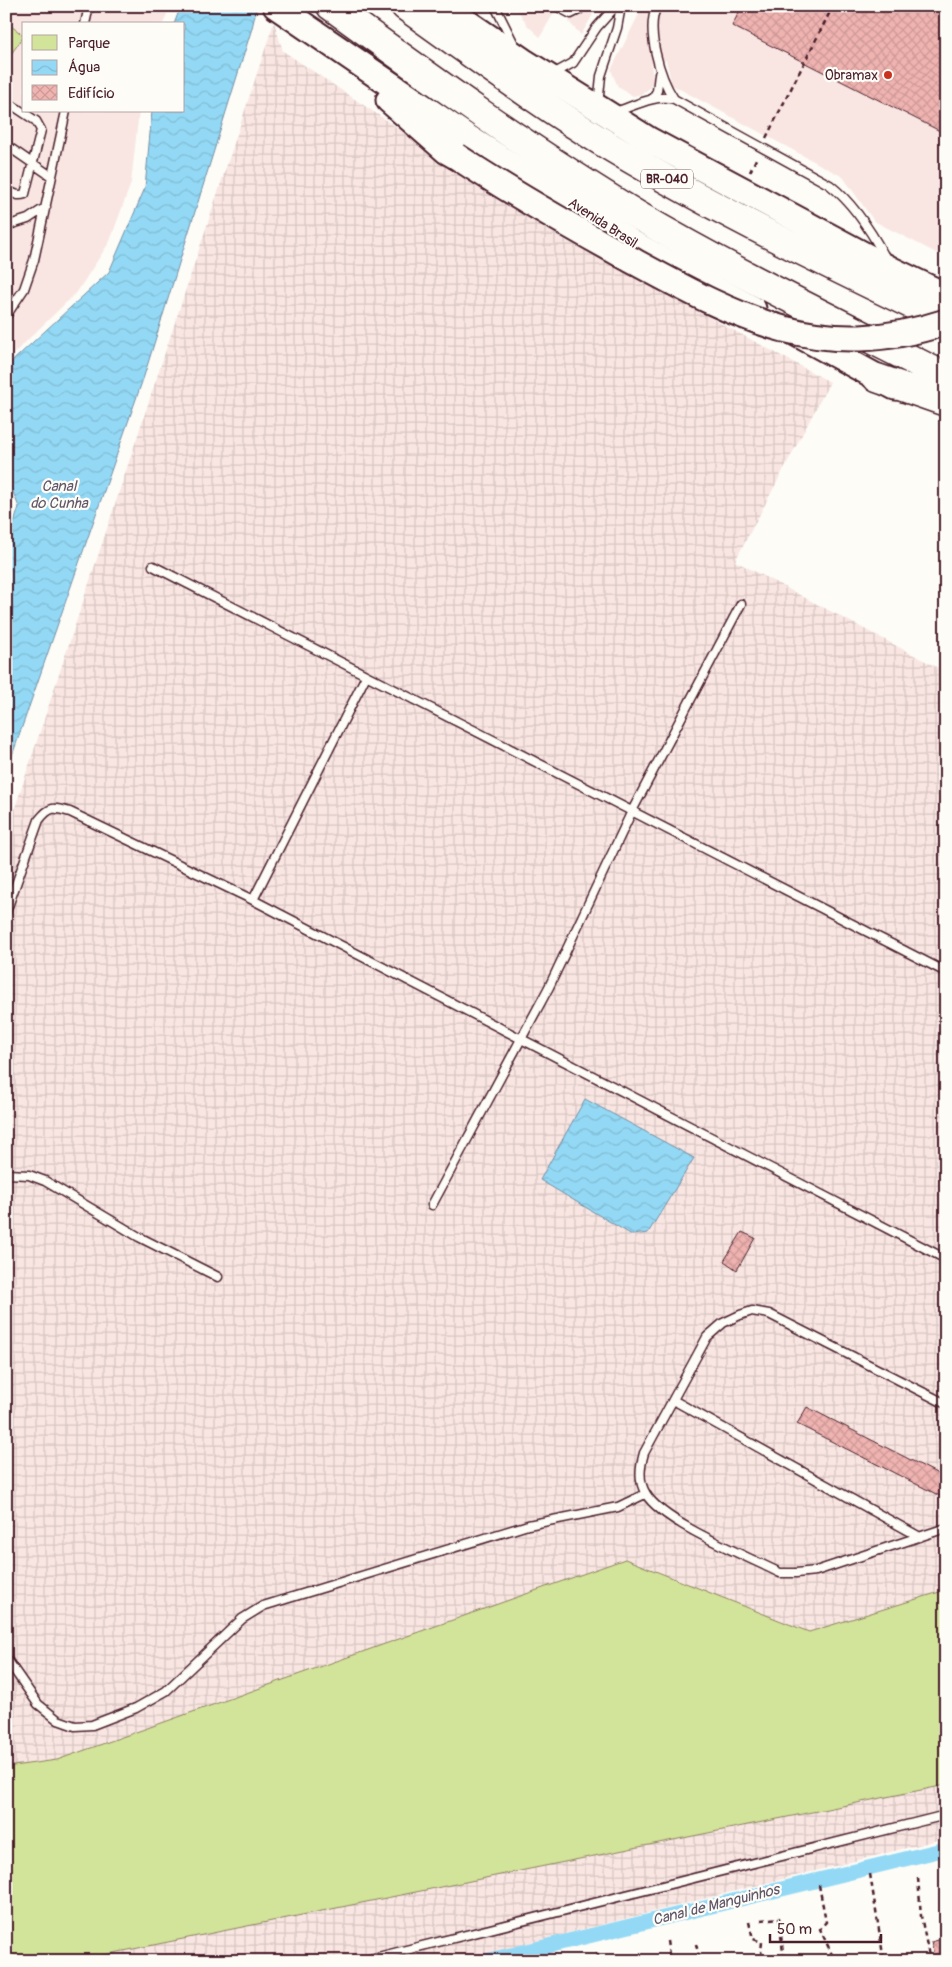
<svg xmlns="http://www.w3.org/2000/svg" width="952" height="1967" viewBox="0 0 952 1967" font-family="Pangolin,sans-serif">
  <defs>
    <pattern id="industrial-grid" width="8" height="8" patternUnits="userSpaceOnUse" patternTransform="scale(1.25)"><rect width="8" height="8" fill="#f9e6e2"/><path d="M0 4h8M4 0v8" fill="none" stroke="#d7c5c2"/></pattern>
    <pattern id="water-waves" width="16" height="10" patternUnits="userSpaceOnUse" patternTransform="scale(1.25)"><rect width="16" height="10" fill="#93d9f5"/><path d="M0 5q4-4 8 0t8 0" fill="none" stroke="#80bad2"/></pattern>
    <pattern id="building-cross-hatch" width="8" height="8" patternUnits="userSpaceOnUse" patternTransform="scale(1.25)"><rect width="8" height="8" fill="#efb3b0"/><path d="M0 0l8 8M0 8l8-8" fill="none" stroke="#ce9a98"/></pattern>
  </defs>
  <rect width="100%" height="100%" fill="#fdfcf7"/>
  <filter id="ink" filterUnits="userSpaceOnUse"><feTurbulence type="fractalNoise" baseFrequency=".02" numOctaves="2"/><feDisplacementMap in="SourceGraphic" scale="10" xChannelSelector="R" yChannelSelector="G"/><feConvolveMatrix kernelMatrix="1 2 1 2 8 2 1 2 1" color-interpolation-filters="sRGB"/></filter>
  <g filter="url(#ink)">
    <path fill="#f9e6e2" d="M6,6h164l-7,18h-139v87h115l-8,72 -21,58 -33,51 -71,69z
      M515,6h43l-18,31 -13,-12z
      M563,6h35l-17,29 -12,-13 4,-10z
      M643,6h303v252l-72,-37 -31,-44 -171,-92 -6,-25 -15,4 2,15 -2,8 -9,7 -9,2 -15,-9 -7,-17z"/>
    <path fill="url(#industrial-grid)" d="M274,22l9,29 280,188 267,143 -95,179 211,111v1166l-488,123h-452v-1126z"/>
    <path fill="#d2e499" stroke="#8e8262" d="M6,22l18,14 -13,18 -5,-4z
      M625,1559l184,73 137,-42v195l-872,176h-68v-194l51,-7z"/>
    <path fill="url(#water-waves)" stroke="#768fa4" d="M181,6h76l-5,22 -108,348 -138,397v-225l13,-41 -10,-25h-3v-115l103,-95 36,-84 7,-77h32v-87h-10z
      M585,1099l109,59 -46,75 -16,2 -92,-55z"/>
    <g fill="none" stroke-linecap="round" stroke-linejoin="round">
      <path stroke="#93d9f5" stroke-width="15" d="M486,1961l460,-112"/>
    </g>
    <path fill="url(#building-cross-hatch)" stroke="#4a1f2b" d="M742,6h204v119l-4,7 -210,-106z
      M742,1232l13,6 -18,32 -13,-9z
      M807,1407l139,71v21l-149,-75z
      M946,1938v23h-11l-4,-19z"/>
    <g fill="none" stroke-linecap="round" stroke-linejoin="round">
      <g stroke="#4a1f2b" stroke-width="11">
        <path id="service" d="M495,6l20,40
          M556,6l15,8 8,-4 2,-4
          M657,6c-12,23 3,72 17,93
          M85,24l4,-18
          M551,75l22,-12 24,-36 19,-21
          M652,99l5,-8 2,-17
          M6,101l30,20 5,9 -16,64c-8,3 -12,-1 -19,-5
          M598,105l3,-29 16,-48 4,-22
          M615,112c19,-6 40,-18 59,-13l156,86c24,19 41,46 55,72
          M6,145l45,31
          M6,226l22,-7 18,-12
          M6,316l18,-27 10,-29 32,-149
          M153,566l793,406
          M253,900l113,-224
          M6,912l33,-92c11,-14 15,-13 31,-8l183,88 693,359
          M6,1174l23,1 16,6 94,56 79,40
          M432,1205l117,-218 83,-176 109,-207
          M673,1400l247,137
          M946,1404l-177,-90 -17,-3 -12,4 -17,8 -16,14 -63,116c-4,14 -6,28 2,41 17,29 101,62 134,79h16l20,-2 130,-43
          M6,1658l32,46 20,16 17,6 17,-1 44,-17 30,-17 76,-72 21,-13 265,-81 90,-18 27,-13
          M362,1961l584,-146"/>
      </g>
      <g stroke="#4a1f2b" stroke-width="29">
        <path id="trunk" d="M276,6l191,131 167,107 119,65
          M443,6l80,55 126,79 243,130 54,26
          M389,100l58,51 9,5
          M794,332l101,55"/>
      </g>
      <g stroke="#4a1f2b" stroke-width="31">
        <path id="motorway" d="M331,6c100,73 200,145 306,209 100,59 205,109 309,162
          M405,6c69,49 137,100 209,143 107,64 220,118 332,172
          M877,378l69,24"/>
      </g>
      <path stroke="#4a1f2b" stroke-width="2.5" stroke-dasharray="5 4" stroke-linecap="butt" d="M766,138l67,-132
        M750,172l7,-15
        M870,1874l14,87
        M918,1878l3,38 9,45
        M819,1885l7,37 -6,7 15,32
        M761,1920l18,-2 5,43h13
        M749,1922l4,17 9,3 -1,9 2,10
        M667,1941l3,20
        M696,1944l4,17
        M597,1953l3,8"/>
      <use href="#service" stroke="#fdfcf7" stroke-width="8"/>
      <use href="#trunk" stroke="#fdfcf7" stroke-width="25"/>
      <use href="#motorway" stroke="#fdfcf7" stroke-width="28"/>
      <g stroke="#4a1f2b" stroke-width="29" stroke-linecap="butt">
        <path id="trunk-bridge" d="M456,156c56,37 112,69 170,101 111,60 191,107 320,65"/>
      </g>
      <use href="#trunk-bridge" stroke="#fdfcf7" stroke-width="25"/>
    </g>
  </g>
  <circle fill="#c8321e" stroke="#fdfcf7" stroke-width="2" cx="888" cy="75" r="5"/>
  <g text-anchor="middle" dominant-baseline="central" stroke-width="4.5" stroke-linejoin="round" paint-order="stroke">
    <rect fill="#fdfcf7" stroke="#806168" stroke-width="1" x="641" y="169.5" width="52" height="19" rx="4"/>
    <g font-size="12" font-weight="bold" fill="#4a1f2b">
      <text x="667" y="179">BR-040</text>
    </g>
    <g font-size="14" fill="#4a1f2b" stroke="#fdfcf7" text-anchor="end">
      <text x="878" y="75">Obramax</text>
    </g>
    <g font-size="14" fill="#4a1f2b" stroke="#fdfcf7">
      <text transform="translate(603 223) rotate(33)">Avenida Brasil</text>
    </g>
    <g font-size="15" font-style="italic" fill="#605768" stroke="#fdfcf7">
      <text x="59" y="486">Canal<tspan x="59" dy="17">do Cunha</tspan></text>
      <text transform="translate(716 1905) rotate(-14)">Canal de Manguinhos</text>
    </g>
  </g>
  <rect width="952" height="1967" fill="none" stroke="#fdfcf7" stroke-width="25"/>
  <rect x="12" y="12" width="927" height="1942" fill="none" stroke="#4a1f2b" stroke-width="2" filter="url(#ink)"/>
  <rect x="22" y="22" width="162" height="90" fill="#fdfcf7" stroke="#b5a4a5"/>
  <rect x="32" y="35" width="25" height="15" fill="#d2e499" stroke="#b5a4a5"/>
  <text x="68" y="48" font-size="15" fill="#4a1f2b">Parque</text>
  <rect x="32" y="60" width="25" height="15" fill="url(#water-waves)" stroke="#b5a4a5"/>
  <text x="68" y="72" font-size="15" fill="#4a1f2b">Água</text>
  <rect x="32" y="85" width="25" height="15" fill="url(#building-cross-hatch)" stroke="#b5a4a5"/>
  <text x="68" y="98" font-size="15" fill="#4a1f2b">Edifício</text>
  <path d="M770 1934v8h111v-8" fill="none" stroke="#4a1f2b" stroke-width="2.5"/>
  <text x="777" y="1934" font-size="15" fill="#4a1f2b" stroke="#fdfcf7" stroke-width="4" paint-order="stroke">50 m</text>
</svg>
